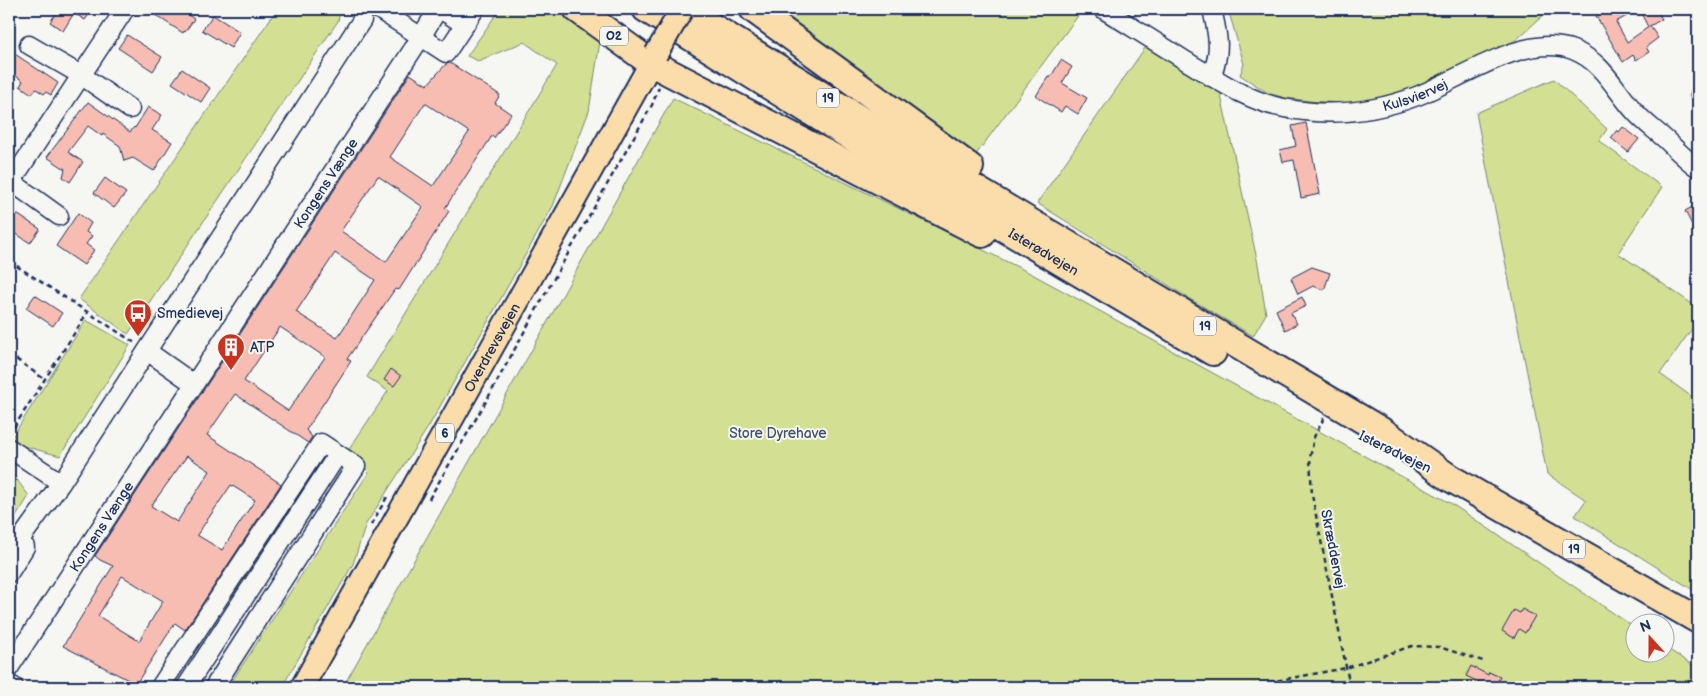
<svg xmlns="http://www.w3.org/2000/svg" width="1707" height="696" viewBox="0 0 1707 696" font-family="'Balsamiq Sans',sans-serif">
  <rect width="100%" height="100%" fill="#f6f6f2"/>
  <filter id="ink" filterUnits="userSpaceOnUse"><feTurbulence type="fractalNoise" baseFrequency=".02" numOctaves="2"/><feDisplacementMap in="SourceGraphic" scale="10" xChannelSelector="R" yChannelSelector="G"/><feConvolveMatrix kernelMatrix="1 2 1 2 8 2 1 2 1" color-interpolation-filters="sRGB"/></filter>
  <g filter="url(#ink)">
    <path fill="#d3df92" stroke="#778778" d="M277,9h61l2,2 -2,10 -210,313 -49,-35z
      M500,9h61l40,26 -12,76 -36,95 -124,220 -63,98 -13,40 -71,123h-54l141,-215 -21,-21 40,-60 -21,-14 190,-312 -33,-23 -46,19 -11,-5z
      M768,9h315l-111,151z
      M1228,9h322l-34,31 -107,49 -50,14 -41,-1 -33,-4 -17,-5 -28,-18 4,-11z
      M1147,45l73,46 38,173 8,50 -13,22 -63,-37 -153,-96z
      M1697,74l1,1v31l-9,-10z
      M1554,79l53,50 -8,12 63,46 -44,66 80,55v12l-38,54 38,27v192l-123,-77 11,-16 -39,-26 -71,-361z
      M673,98l359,176 420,230 182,123v27h30l1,-7 33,22v18h-1355z
      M86,320l44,25 -70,111 -51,-14z
      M9,469l20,27 -20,32z"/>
    <path fill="#f8bdb2" stroke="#1b2f5e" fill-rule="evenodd" d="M59,9h34l-8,11 -11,-7 -11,18 -13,-9z
      M146,9h40l-2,3 10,7 -9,13 -1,-1 -1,2z
      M1609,9h47l6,10 -14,8 -9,-18 -23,13 11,20 23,-16 8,12 -12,9 3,5 -13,8 -3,-5 -10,7 -27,-46z
      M213,15l27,17 -9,16 -29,-18z
      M127,35l35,22 -9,14 -35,-23z
      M9,50l49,33 -7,12 -5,-3 -2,2 -8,-5 -4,5 -12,-8 3,-5 -14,-10z
      M1061,60l11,7 -10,16 25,15 -9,16 -13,-8 -4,6 -25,-16 12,-19 2,1z
      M450,63l50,32 -5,8 16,11 -17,24 -2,-2 -47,72 4,3 -50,79 -4,-1 -48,70 4,2 -45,69 6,7 -4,6 -73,-49 -28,41 74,49 -96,146 -10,-7 -39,61 -73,-38 50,-80 -13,-6 -5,-4 315,-482 17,11 19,-21zM425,103l44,29 -36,54 -43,-29zM378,176l45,31 -37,55 -45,-31zM335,253l40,27 -38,58 -41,-26zM280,327l45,30 -37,54 -44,-30zM187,456l23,15 -33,51 -26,-16zM231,485l24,15 -33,50 -25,-15zM122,576l41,25 -24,40 -41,-25z
      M182,69l28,19 -9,14 -29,-19z
      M88,102l42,30 4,-5 1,1 13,-21 14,8 -10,15 20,12 -18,29 -21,-13 -9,3 -4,-15 -17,-12 -1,2 -14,-10 -20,26 15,10 -13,20 -7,-5 2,-8 -18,-12z
      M1306,123l14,71 -19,4 -7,-38 -11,2 -3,-12 16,-4 -4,-20z
      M1623,127l16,12 -11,13 -17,-14 6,-8 2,2z
      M105,178l21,15 -12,15 -20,-15z
      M1698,204v33l-13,-26z
      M9,209l31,20 -10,14 -21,-14z
      M78,213l13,10 -5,9 6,4 -6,8 8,6 -10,15 -28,-19z
      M1312,267l18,6 -6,17 -11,-4 -15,8 -7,-16z
      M35,295l27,18 -9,13 -27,-18z
      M1302,297l4,9 -15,7 6,11 -12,6 -9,-20z
      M391,369l10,7 -7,10 -10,-6z
      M1522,609l13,7 -10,17 -6,-4 -5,9 -12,-7 12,-21 6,3z
      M1471,666l17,9 1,-3 11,5 -5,10h-14l2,-3 -17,-8z"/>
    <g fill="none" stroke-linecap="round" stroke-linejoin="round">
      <g stroke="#1b2f5e" stroke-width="21">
        <g id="minor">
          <path d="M378,9l68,44 29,-44"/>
          <path d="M440,9l25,16"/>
          <path id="s1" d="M1103,9c27,17 55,34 83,52 30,18 63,41 98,47 45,9 91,4 133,-12 44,-17 108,-64 156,-46 31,12 42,41 63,63 8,9 19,17 28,25 11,10 22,22 34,30"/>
          <path d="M29,45l52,30 49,34"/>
          <path d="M1211,77c11,-27 7,-41 1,-68"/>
          <path d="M9,180l50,36"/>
          <path d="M11,182l114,-173"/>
          <path d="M147,351l47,33"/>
          <path d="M9,448l52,35"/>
          <path d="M9,555l52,-72 301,-463v-11"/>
          <path d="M9,573l16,-26"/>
          <path id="s2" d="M9,668l412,-631 17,-28"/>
          <path d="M9,684l5,3"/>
          <path d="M160,687l161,-244 35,23 -142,221"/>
          <path d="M186,687l152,-233"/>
        </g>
      </g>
      <g stroke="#1b2f5e" stroke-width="26">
        <g id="major">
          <path id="s3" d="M302,687l354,-633"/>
        </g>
      </g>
      <g stroke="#1b2f5e" stroke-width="30">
        <g id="highway">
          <path d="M577,9l74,54 331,171"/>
          <path id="s4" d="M646,9l226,141 341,202"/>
          <path d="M684,9l200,125 148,89 353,210 65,45 248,142"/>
          <path d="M753,9l217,158"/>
        </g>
      </g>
      <path stroke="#1b2f5e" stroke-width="2.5" stroke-dasharray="5 4" stroke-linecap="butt" d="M9,261l126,82
        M9,354l35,25
        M1324,418l-10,19 -4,21 2,37 38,192
        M9,435l79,-123
        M429,499l55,-94 55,-100 113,-200 7,-18
        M371,525l16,-28
        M1242,687l104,-19 66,-22 27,1 44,14"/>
      <use href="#minor" stroke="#f6f6f2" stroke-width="18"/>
      <use href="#major" stroke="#fbddab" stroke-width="22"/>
      <use href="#highway" stroke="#fbddab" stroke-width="26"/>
      <g stroke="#1b2f5e" stroke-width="26" stroke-linecap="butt">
        <path id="major-bridge" d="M656,54l26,-45"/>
      </g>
      <use href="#major-bridge" stroke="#fbddab" stroke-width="22"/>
    </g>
  </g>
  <defs>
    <g id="bus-pin" transform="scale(1.4375)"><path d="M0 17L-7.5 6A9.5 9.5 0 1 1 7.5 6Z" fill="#c8321e" stroke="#f6f6f2"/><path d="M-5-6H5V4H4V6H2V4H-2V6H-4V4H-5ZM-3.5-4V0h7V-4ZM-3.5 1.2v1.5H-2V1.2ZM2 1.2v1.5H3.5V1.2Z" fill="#fff"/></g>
    <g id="building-pin" transform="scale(1.4375)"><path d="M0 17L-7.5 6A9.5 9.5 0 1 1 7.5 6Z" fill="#c8321e" stroke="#f6f6f2"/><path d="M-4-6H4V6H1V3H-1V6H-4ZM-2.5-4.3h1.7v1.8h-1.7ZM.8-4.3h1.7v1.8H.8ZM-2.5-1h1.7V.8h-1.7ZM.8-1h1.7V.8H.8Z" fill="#fff"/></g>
  </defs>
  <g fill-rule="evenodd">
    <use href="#bus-pin" x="138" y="313"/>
    <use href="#building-pin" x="231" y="347"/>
  </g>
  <g text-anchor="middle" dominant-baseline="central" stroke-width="4" stroke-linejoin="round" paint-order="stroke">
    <g fill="#f6f6f2" stroke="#5d6b8a" stroke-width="1">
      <rect x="600" y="26.5" width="28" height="19" rx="4"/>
      <rect x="817" y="88.5" width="22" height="19" rx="4"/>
      <rect x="1194" y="316.5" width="22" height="19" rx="4"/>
      <rect x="436" y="423.5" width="18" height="19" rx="4"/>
      <rect x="1563" y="539.5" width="22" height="19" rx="4"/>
    </g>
    <g font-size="12" font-weight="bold" fill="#1b2f5e">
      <text x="614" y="36">O2</text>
      <text x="828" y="98">19</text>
      <text x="1205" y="326">19</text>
      <text x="445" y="433">6</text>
      <text x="1574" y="549">19</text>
    </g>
    <g font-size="14" fill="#1b2f5e" stroke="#f6f6f2">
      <text stroke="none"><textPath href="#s1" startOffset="341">Kulsviervej</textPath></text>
      <text stroke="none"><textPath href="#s2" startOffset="579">Kongens Vænge</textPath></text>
      <text stroke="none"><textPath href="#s4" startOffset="466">Isterødvejen</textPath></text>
      <text stroke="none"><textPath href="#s3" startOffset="389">Overdrevsvejen</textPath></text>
      <text transform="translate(1395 452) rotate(26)">Isterødvejen</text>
      <text stroke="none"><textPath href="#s2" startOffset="169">Kongens Vænge</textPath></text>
      <text transform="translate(1333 549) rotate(79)">Skræddervej</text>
    </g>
    <g font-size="14" fill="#1b2f5e" stroke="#f6f6f2" text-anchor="start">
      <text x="157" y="313">Smedievej</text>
      <text x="250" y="347">ATP</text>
    </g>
    <g font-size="14" fill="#405268" stroke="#f6f6f2">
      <text x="778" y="433">Store Dyrehave</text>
    </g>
  </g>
  <rect width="1707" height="696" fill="none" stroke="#f6f6f2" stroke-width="30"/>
  <rect x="15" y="15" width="1677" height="666" fill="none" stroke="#1b2f5e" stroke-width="2" filter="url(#ink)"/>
  <g transform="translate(1650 638) rotate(339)"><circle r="24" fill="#f6f6f2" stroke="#9ea6b7"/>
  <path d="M0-4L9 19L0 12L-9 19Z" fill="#c8321e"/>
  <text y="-8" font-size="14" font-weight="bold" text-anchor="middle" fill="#1b2f5e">N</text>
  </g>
</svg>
